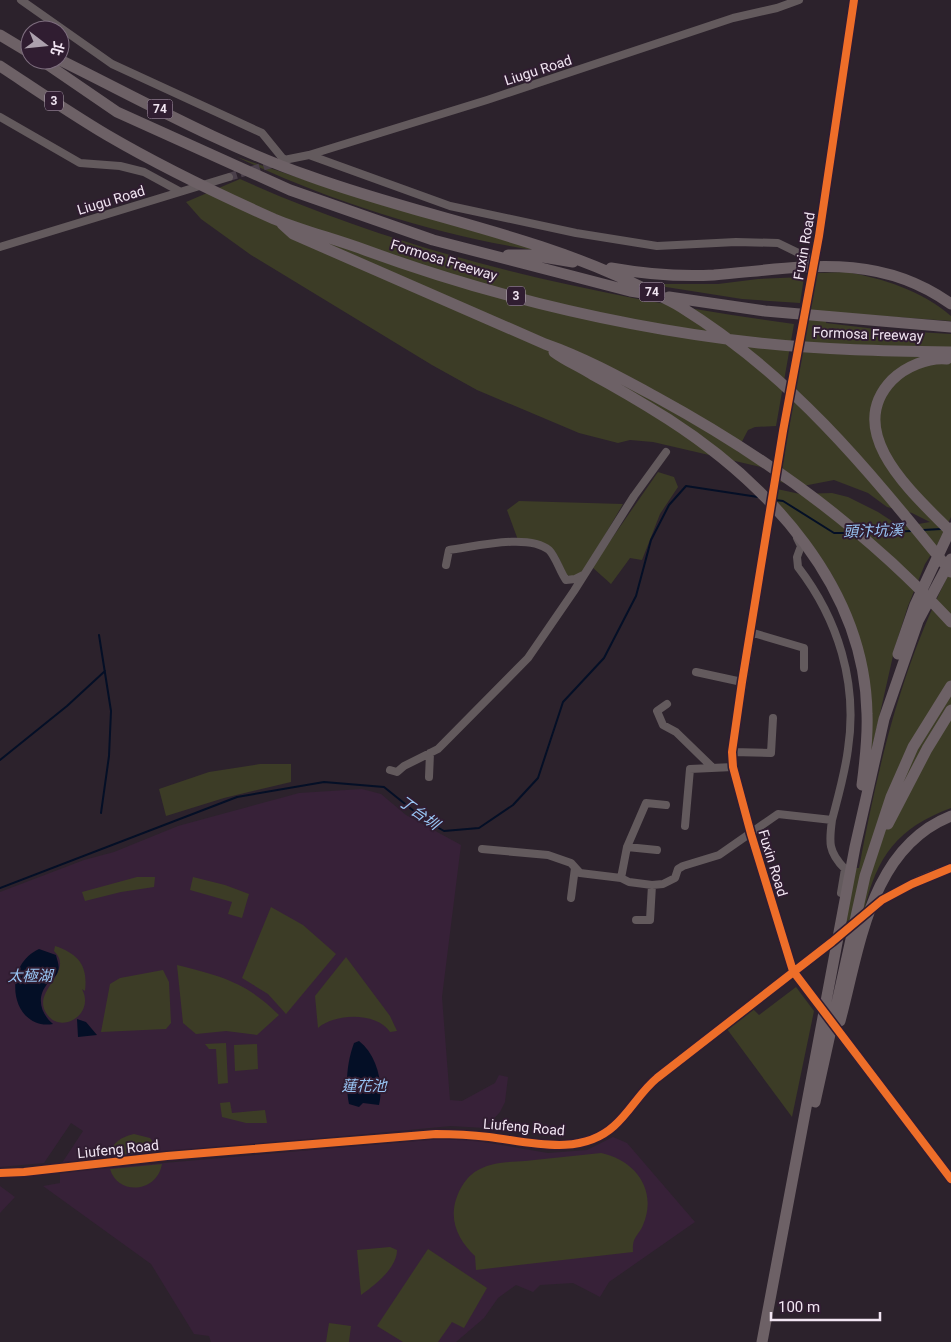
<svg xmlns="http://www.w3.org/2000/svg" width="951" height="1342" viewBox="0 0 951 1342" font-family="Roboto,'Noto Sans TC',sans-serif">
  <rect width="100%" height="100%" fill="#2c222c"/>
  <path fill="#372138" d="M362,789l19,5 25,21 55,30 -19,152 8,103 12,1 33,-18 4,-8 9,2 -3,25 -5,10 -15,16 -34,-2 -389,37 21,-32 -12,-8 -27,40 -44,4v-275l84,-32 30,-8 64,-26 121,-33z
    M613,1137l14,6 68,79 -86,60 -9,15 -27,-14 -33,2 -7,7 -17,-7 -18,13 -14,20 -28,24h-245l-2,-6 -15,-2 -43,-70 -108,-78 17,-3v-11l378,-33 34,1 76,13 39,-3z
    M0,1186l15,11 -15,16z"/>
  <path fill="#3c3c26" d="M237,157l98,33 216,63c-108,-16 -215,-49 -314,-96z
    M240,179c175,79 365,119 554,145l-18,102 -21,1 -7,3 -11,21 28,17 -112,-26 -23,-2 -12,3 -39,-10 -102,-43 -45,-25 -181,-110 -50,-36 -15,-17z
    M846,272c36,6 77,19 105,44v5l-125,-9v11l58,7 67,4v183l-15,30 -11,17 -17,42 -13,41 -24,106c-6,-43 -10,-89 -19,-132 -9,-38 -47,-90 -76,-116l1,-16 23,5 32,-1 16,4 30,15 23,15 29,-5 -18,-9 -25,-6 -19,-14 -34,-13 -31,6 -23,-4 24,-154 13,-55z
    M804,277l-4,26 -58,-4 -95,-15h71l40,-5z
    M658,472l16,5 4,10 -18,27 -18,46 -12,-2 -19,26 -19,-17z
    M519,501l104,3 -39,67 -10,6 -8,-2c-12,-33 -15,-29 -48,-35l-11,-30z
    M951,570v238c-54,20 -74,48 -87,103l-26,16 10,-59h11c19,-102 43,-205 92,-298z
    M260,764h31v18l-67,16 -58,18 -7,-27 50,-17z
    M137,877h18l-1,10 -33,5 -36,9 -3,-9z
    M193,877l32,8 24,9 -7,24 -14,-4 4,-12 -42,-12z
    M271,907l32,18 33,29 -50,60 -18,-20 -26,-16z
    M55,946c24,8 33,20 30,45l-3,-2c14,26 -24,48 -37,22 -11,-22 30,-40 9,-60z
    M346,957l44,59 7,15 -7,1c-13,-20 -55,-19 -72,-4l-3,-32z
    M177,965c44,11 69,17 102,50l-22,20 -31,-4 -30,3 -13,-11z
    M163,970l6,12 2,41 -5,6 -65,3 9,-48 10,-6z
    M796,987l18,24 -22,106 -65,-88 25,-21 7,7z
    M226,1043l2,40 -10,1 -2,-35h-7l-4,-5z
    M257,1044l1,25 -23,2 -1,-26z
    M230,1102l2,11 33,-3 2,13h-21l-24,-6 -2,-14z
    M134,1134l16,4 10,13 -52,5c5,-13 12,-19 26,-22z
    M601,1153c34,7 57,37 42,72 -5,12 -11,11 -10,27l-157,18 -1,-14c-13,-12 -23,-28 -21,-47 2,-15 11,-33 26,-40 13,-7 30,-7 45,-8 25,-3 51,-5 76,-8z
    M162,1164c-5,29 -44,32 -52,5z
    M390,1247l7,3c0,18 -22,35 -36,45l-4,-45z
    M428,1249l59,39 -23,40 -12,-6 -14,20h-35l-26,-16z
    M329,1323l22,3 -2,16h-23z"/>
  <path fill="#040f26" d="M39,949l17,6c1,5 4,11 2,16 -1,5 -6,8 -10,12 -12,14 -8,30 5,41 -41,7 -53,-57 -14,-75z
    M77,1019l9,3 11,13 -19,2z
    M359,1041c18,14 25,43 20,64l-16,-2 -4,4 -10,-3c-4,-20 -2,-42 5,-61z"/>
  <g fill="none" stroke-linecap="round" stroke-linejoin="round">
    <path stroke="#040f26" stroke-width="2" d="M775,500l8,1 51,32h17
      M923,530l18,-1
      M863,533l48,-2
      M99,635l12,76 -2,45 -8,57
      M0,760l67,-54 38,-35
      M0,888l237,-91 87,-15 60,5 41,33 19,11 35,-3 34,-23 25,-27 25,-76 41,-44 32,-62 15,-56 18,-35 17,-19 72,11"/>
    <path stroke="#4a3f4a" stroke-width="8" stroke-dasharray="8 4" stroke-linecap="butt" d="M229,177l46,-14"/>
    <path stroke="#635a5d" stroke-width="8" d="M21,0l91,64 150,69 22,27 25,-5 178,-55 246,-82 44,-10 22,-8
      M0,117l80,46 40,3 24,6 35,19
      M309,155l141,51 126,27 81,13 79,-4 42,1 37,18
      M0,247l229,-70
      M797,538l4,8 -4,11 1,10c40,52 60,116 50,182 -3,24 -10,48 -16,71
      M446,565l3,-15c25,-3 79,-17 100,0 7,7 11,22 17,30l9,-1 8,-4
      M750,632l54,16v20
      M696,672l46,10
      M667,704l-10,7 6,14 13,7 36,35
      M732,752l39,1 2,-35
      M390,770l7,2 7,-6 34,-17 90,-91 46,-67 60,-95 32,-44
      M429,777l1,-24
      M685,826l5,-57 43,-2
      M627,847l30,3
      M482,849l66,6 23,8 9,10 41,5 8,4 23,3 11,-1 12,-6 3,-9 5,-3 36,-11 59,-41 54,6c-3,22 -4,32 13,49l-4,24
      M621,878l6,-31 19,-44 20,2
      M571,898l4,-30
      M871,909c22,-18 52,-33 80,-41
      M636,920h14l2,-35
      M824,1014l-31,-43 -42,-137 -18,-67 -1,-15 51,-321 36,-195 35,-236
      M831,1023l120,156
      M0,1173l24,-1 143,-16 269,-22c18,0 36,1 53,3 41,5 91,20 125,-11 16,-14 26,-34 43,-48l198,-155"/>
    <path stroke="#6d6166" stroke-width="11" d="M0,35l30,18
      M41,60l76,52 173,78 143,50 197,51 19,3
      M60,60c79,39 165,87 249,116 109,40 225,58 330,110 14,7 29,13 42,21 113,70 188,164 270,265
      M0,66c35,23 70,47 107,69 53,31 111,59 167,84 29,12 61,20 91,31 126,46 260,78 394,93 64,7 128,8 192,9
      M282,224l11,10 252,110c40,14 76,34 113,54 108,59 210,133 293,224
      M508,255h23l42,7
      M611,268c34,6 69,9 103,7 85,-7 162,-25 237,29
      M669,297l96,14 186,16
      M554,352c12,9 27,15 39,23 26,14 51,29 75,44 101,65 197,168 199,295 1,24 -2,48 -5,71
      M947,359c-19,-2 -42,8 -55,21 -51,53 24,116 59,152
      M898,654l17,-49 36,-77
      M888,824l39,-75 24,-39
      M840,1021c20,-74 30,-173 111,-205
      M815,1102l50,-226 26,-79 22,-50 38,-61
      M762,1342l93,-495 29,-128 34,-98 33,-62"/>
    <g stroke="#301d31" stroke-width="11">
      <path id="cycleway" d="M854,0l-35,236 -36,195 -41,251 -10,70 1,15 18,67 42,137 158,208
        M0,1173l24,-1 143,-16 269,-22c18,0 36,1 53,3 41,5 91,20 125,-11 16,-14 26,-34 43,-48l175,-136 50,-42 30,-16 39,-16"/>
    </g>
    <use href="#cycleway" stroke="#ee6e29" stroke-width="8"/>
  </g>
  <g text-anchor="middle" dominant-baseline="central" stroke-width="4" stroke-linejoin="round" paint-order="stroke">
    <g fill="#301d31" stroke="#b7a9b8" stroke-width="1">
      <rect x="45" y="91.5" width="18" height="19" rx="4"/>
      <rect x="147.5" y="99.5" width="25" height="19" rx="4"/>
      <rect x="639.5" y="282.5" width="25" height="19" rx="4"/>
      <rect x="507" y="286.5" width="18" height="19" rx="4"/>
    </g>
    <g font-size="12" font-weight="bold" fill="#f1e5f2">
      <text x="54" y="101">3</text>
      <text x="160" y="109">74</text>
      <text x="652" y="292">74</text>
      <text x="516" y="296">3</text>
    </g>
    <g font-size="14" fill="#f1e5f2" stroke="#301d31">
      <text transform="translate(538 70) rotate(-18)">Liugu Road</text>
      <text transform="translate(111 200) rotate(-17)">Liugu Road</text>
      <text transform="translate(804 246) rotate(-80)">Fuxin Road</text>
      <text transform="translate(444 260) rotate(17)">Formosa Freeway</text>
      <text transform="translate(868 334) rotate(2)">Formosa Freeway</text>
      <text transform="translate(773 863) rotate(73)">Fuxin Road</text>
      <text transform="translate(524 1127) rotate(5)">Liufeng Road</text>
      <text transform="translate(118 1149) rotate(-6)">Liufeng Road</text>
    </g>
    <g font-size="15" font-style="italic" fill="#99c6f5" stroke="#301d31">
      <text transform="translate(873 531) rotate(-2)">頭汴坑溪</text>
      <text transform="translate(419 813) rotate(36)">丁台圳</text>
      <text x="30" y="976">太極湖</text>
      <text x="364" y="1086">蓮花池</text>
    </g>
  </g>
  <g transform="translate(45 45) rotate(106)"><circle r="24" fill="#301d31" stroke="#7d6d7e"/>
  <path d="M0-4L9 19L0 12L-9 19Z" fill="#aca1ad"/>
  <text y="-8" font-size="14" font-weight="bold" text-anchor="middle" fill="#f1e5f2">北</text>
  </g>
  <path d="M771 1312v8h109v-8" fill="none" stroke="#f1e5f2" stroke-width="2.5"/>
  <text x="778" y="1312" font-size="15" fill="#f1e5f2" stroke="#301d31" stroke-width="4" paint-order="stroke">100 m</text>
</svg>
